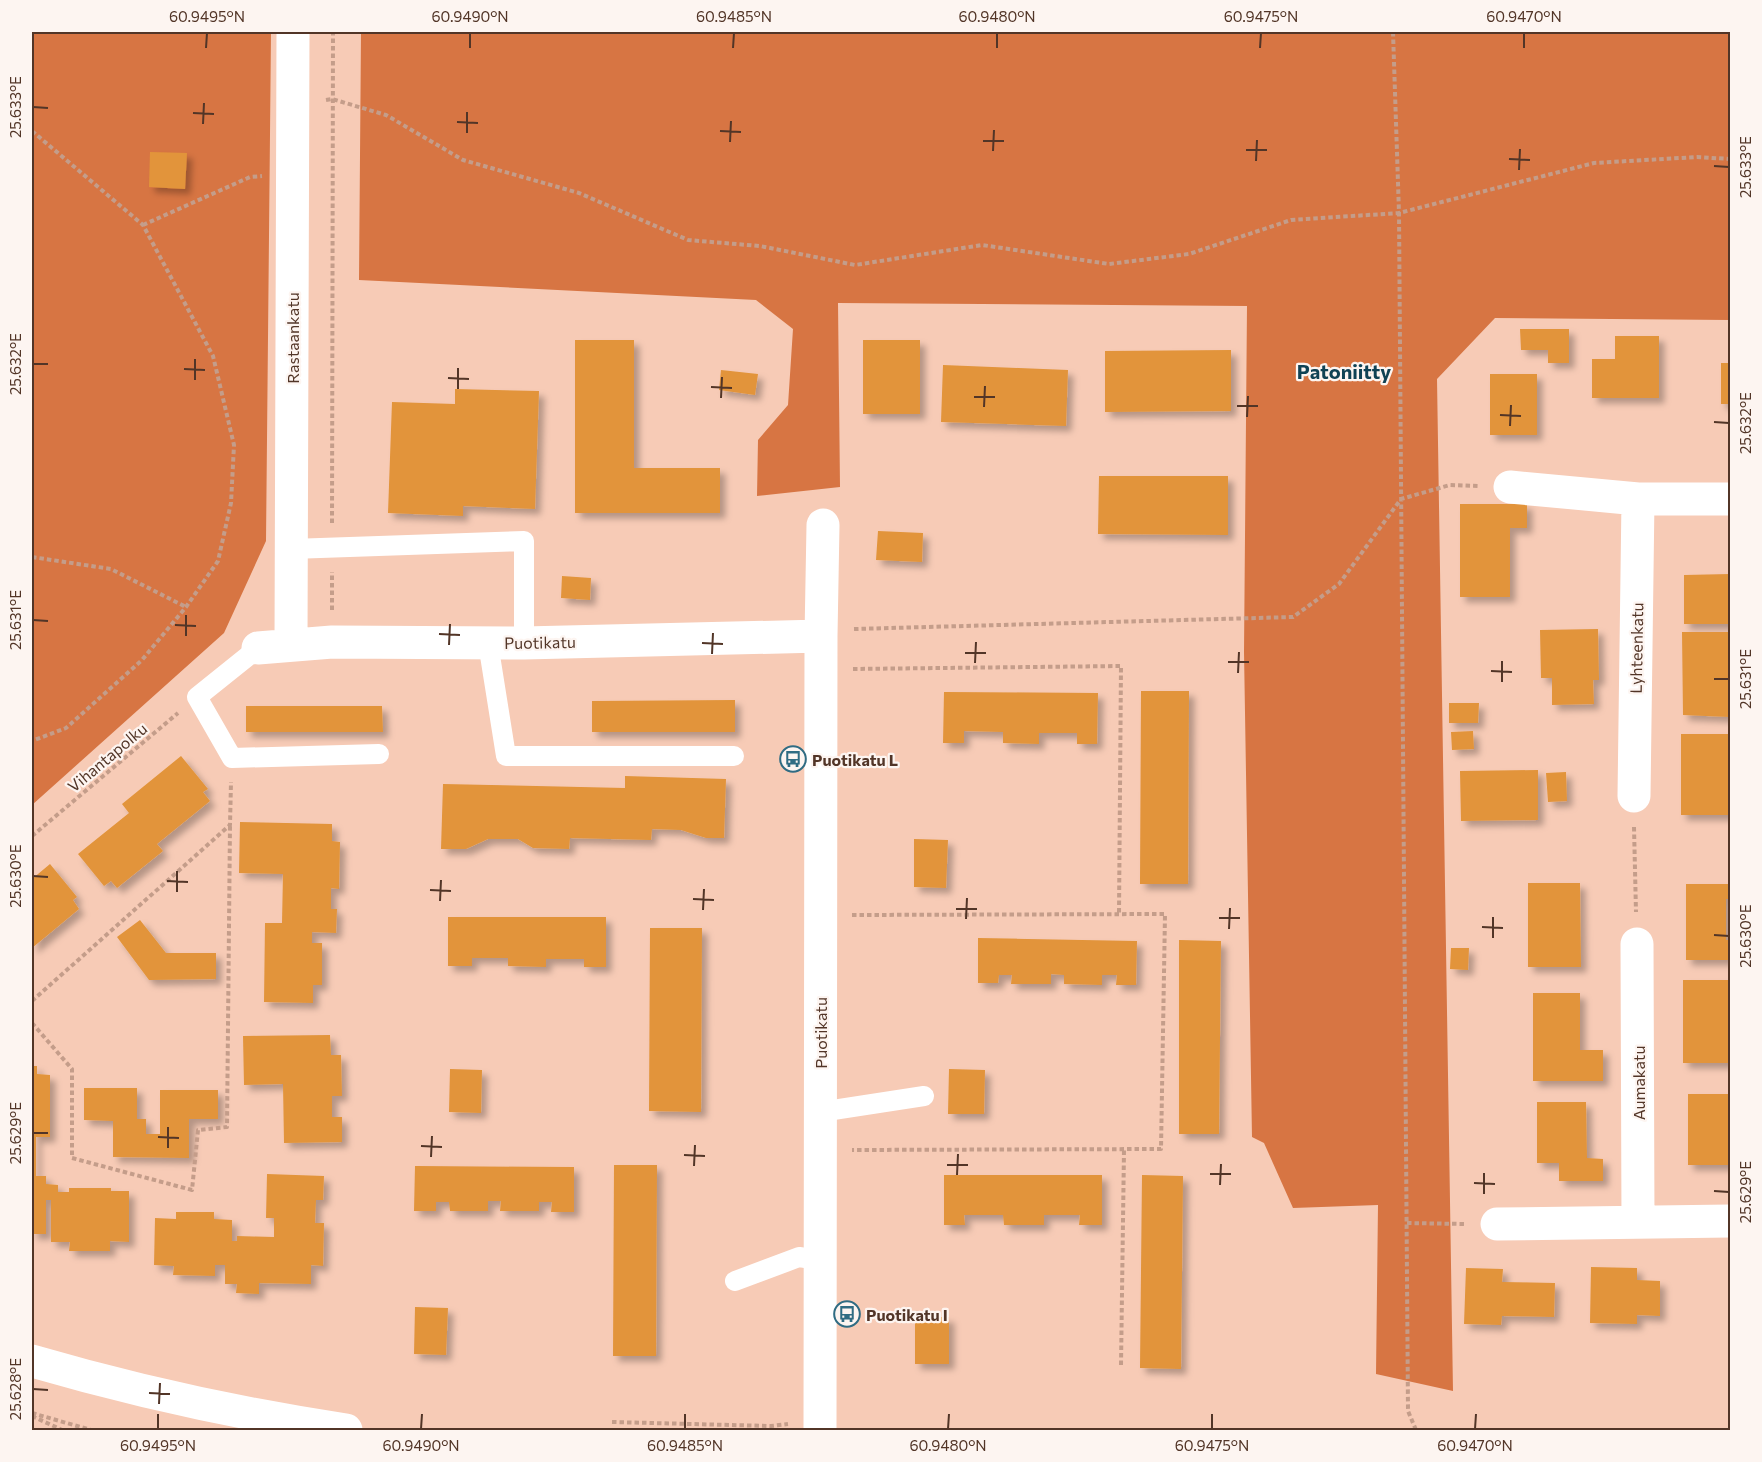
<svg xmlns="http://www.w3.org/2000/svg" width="1762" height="1462" viewBox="0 0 1762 1462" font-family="Commissioner,sans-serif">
  <defs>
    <filter id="shadow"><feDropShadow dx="5.5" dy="5.5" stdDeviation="3" flood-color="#0004"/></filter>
  </defs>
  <rect width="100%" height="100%" fill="#f7cbb6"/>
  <path fill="#d77543" d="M32,32h239l-5,509 -42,92 -192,172z
    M361,32h1369v288l-235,-2 -58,61 16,1012 -77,-17 2,-169 -85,3 -29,-65 -12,-6 -8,-485 3,-346 -409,-3 2,184 -83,9 1,-56 30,-35 5,-76 -37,-29 -397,-20z"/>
  <path fill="#e2943a" filter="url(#shadow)" d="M150,152l37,1 -2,36 -36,-2z
    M1520,329h49v34h-21v-13h-27z
    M1615,336h44v62h-67v-39h23z
    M575,340h59v128h86v45h-145z
    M863,340h57v74h-57z
    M1231,350v61l-126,1v-61z
    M1721,363h9v41h-9z
    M943,365l125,5 -2,56 -125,-4z
    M721,370l37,4 -3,21 -36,-5z
    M1490,374h47v61h-47z
    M455,389l84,2 -4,118 -72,-3v10l-75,-3 4,-111 63,2z
    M1099,476h129v59l-130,-1z
    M1460,504h67v24h-17v69h-50z
    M878,531l45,2 -1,29 -46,-2z
    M1730,574v50h-46v-49z
    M562,576l29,2 -1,22 -29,-2z
    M1598,629l1,51h-6l1,24 -42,1v-27h-11l-1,-48z
    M1682,632h48v85l-47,-2z
    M1141,691h48l-1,193h-48z
    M944,692l154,1 -1,51h-20v-11h-38v11l-36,-1v-11l-39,-1v12h-21z
    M735,700v32h-143v-31z
    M1449,703h30l-1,20h-29z
    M246,706h136l1,26h-137z
    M1473,731l1,18 -22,1 -1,-18z
    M1681,734h49v81h-49z
    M181,756l27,33 -5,3 7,9 -53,43 6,7 -46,37 -6,-7 -7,5 -26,-32 51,-41 -7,-9z
    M1538,770v50l-77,1 -1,-50z
    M1566,772l1,29 -19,1 -2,-29z
    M625,776l101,3 -2,59h-18l-25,-8 -29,-1 -1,11 -81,-2 -1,11 -36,-1 -15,-9h-30l-22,10h-25l2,-65 182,4z
    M240,822l92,2v17l8,1 -1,47 -8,-1v21h6l-1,24 -24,-1v11h10v42h-9v18l-49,-1 1,-79h17l1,-49 -44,-1z
    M914,839l34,1 -2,48 -32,-1z
    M50,864l27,33 -4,3 6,9 -47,39v-69z
    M1528,883h52l1,84h-53z
    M1686,884h44v15h-4v41h4v20h-44z
    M448,917h158v50h-22v-8h-38v8l-38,-1v-8h-36v8h-24z
    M140,920l26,33h50v26l-67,1 -32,-43z
    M650,928h52l-1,184 -52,-1z
    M978,938l159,3 -1,44h-20l1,-10h-15v10l-38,-1v-9l-13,-1v10h-40l1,-9h-13l-1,8h-20z
    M1179,940l42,1 -2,193h-40z
    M1451,948h18l-1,22 -18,-1z
    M1683,980h47v83h-47z
    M1533,993h47v57h23v31h-70z
    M330,1035l1,20h10l1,41h-10v21h10v25l-58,1 -1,-59 -39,1 -1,-49z
    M32,1066h5v8l13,1v62h-14v39h10v8l12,1v7h11v-4h42v3h18v51l-19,-1v10h-41l1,-9h-19v-42h-5v34h-14z
    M450,1069l32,1 -1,43 -32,-1z
    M949,1069l36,1 -1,44h-36z
    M84,1088h53v31h9v15h14v-44h58v29h-29v39l-76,-1v-36l-29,-1z
    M1688,1094h42v71h-42z
    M1537,1102h49l1,56 16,1v22h-44v-18h-22z
    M614,1165h43l-1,191h-43z
    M415,1166l159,1v45h-23l1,-10h-13v9h-39l1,-10h-13v10h-38l-1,-9h-13v9h-22z
    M267,1174l57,2 -1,24h-7l-1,23h9l-1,43 -12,-1v19l-52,-1v11l-23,-1 1,-9h-12v-19h-10v11l-42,-1 1,-9 -20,-1 1,-47 21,1v-7h38v7l18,1v21h5v-5l37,1v-19h-8z
    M944,1175h158v50h-23l1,-10h-36v10h-40l-1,-10h-39l1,10h-21z
    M1142,1175l41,1 -2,193 -41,-1z
    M1591,1267l46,1v12l23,1v35l-23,-1v9l-47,-1z
    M1466,1268l37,1 -1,13 53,1 -1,34 -52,-1 -1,9 -37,-1z
    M415,1307l33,1 -2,47 -32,-1z
    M915,1317h34v47h-34z"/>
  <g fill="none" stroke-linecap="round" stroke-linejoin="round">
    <path stroke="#c49d8a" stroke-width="4" stroke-dasharray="4.5 3" stroke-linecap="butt" d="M1393,32l6,181 9,1198 8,19
      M326,100l6,-1 54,16 77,45 116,33 109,47 72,6 95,19 127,-20 127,19 80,-10 102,-34 108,-7 195,-50 103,-6 33,2
      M32,131l111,94 70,131 21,89 -3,58 -13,58 -32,46 -44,53 -76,68 -34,13
      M143,225l107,-48 12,-1
      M332,523l1,-491
      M32,557l79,12 75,38
      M332,610v-38
      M854,629l439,-12 46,-33 62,-85 49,-14 28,1
      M853,669l268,-3 -2,248
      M1634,827l2,85
      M32,836l146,-123
      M852,915l313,-1 -4,235 -309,1
      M32,1001l198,-176 1,-43
      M32,1023l40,46v89l120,32 6,-60 29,-3 3,-302
      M1407,1223l59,1
      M1121,1365l3,-216
      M32,1413l59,17
      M32,1416l30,14
      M612,1422l159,4 17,-2"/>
    <path stroke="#fff" stroke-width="20" d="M291,549l233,-8v102
      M488,643l18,113h228
      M258,648l-61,49 35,61 147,-4
      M820,1112l104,-16
      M735,1281l64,-24 20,3"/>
    <path stroke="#fff" stroke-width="33" d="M1510,487l128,12h92
      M821,636l2,-111
      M291,644l2,-612
      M258,648l74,-6 192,1 297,-7 -1,794
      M1634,796l4,-297
      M1637,944l1,278
      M1497,1224l233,-3"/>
    <path stroke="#fff" stroke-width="33" d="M32,1361c103,30 208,53 314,69"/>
  </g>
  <path fill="none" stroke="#523527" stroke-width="2" d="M206,48l1,-15M470,48v-15M733,48l1,-15M997,48v-15M1260,48l1,-15M1524,48v-15M33,107l15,1M193,113l21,1M457,122l21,1M203,124l1,-21M720,131l21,1M467,133v-21M983,141h21M730,142l1,-21M1246,150h21M993,151l1,-21M1509,159l21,1M1256,161l1,-21M1714,166l15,1M1519,170l1,-21M33,364h15M184,369l21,1M448,378l21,1M195,380v-21M711,387l21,1M458,389v-21M974,397h21M721,398l1,-21M1237,406h21M984,407l1,-21M1500,415l21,1M1247,417l1,-21M1714,422l15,1M1510,426l1,-21M33,620l15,1M175,625l21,1M439,634l21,1M186,636v-21M702,643l21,1M449,645l1,-21M965,653h21M712,654l1,-21M1228,662h21M975,663l1,-21M1491,671l21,1M1238,673l1,-21M1714,679h15M1502,682v-21M33,876l15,1M167,881l21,1M430,890l21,1M177,892v-21M693,899l21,1M440,901l1,-21M956,909h21M703,910l1,-21M1219,918h21M966,919l1,-21M1482,927l21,1M1229,929l1,-21M1714,935l15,1M1493,938v-21M33,1133h15M158,1137l21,1M421,1146l21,1M168,1148v-21M684,1155l21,1M431,1157l1,-21M947,1165h21M694,1166l1,-21M1210,1174h21M957,1175l1,-21M1474,1183l21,1M1220,1185l1,-21M1714,1191l15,1M1484,1194v-21M33,1389l15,1M149,1393l21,1M159,1404l1,-21M158,1429v-15M421,1429l1,-15M685,1429v-15M948,1429l1,-15M1212,1429v-15M1475,1429l1,-15"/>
  <defs>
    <g id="bus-ring" transform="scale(1.35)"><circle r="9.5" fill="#fdf5f1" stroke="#306c83" stroke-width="1.5"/><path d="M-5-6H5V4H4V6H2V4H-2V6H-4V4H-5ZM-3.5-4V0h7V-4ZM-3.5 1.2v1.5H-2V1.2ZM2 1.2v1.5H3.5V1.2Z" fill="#306c83"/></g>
  </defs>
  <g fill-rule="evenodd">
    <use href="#bus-ring" x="793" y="759"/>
    <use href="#bus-ring" x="847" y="1314"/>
  </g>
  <g text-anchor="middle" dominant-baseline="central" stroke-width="4.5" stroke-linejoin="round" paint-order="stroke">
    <g font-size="16" fill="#523527" stroke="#fdf5f1">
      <text transform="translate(292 338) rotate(-90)">Rastaankatu</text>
      <text transform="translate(540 642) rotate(-1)">Puotikatu</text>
      <text transform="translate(1636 648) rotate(-89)">Lyhteenkatu</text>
      <text transform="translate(107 757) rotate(-40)">Vihantapolku</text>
      <text transform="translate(820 1033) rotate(-90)">Puotikatu</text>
      <text transform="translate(1638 1083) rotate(-90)">Aumakatu</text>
    </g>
    <g font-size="16" font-weight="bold" fill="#523527" stroke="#fdf5f1" text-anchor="start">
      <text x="812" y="759">Puotikatu L</text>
      <text x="866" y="1314">Puotikatu I</text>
    </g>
    <g font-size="20" font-weight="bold" fill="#104254" stroke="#fdf5f1">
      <text x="1344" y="371">Patoniitty</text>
    </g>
  </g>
  <rect width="1762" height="1462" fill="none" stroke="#fdf5f1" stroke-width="66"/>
  <rect x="33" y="33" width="1696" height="1396" fill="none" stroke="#523527" stroke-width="2"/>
  <g font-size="15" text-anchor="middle" fill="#523527">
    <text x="207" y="22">60.9495°N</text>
    <text x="470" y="22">60.9490°N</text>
    <text x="734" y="22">60.9485°N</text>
    <text x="997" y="22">60.9480°N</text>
    <text x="1261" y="22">60.9475°N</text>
    <text x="1524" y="22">60.9470°N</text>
    <text transform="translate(16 107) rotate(-90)" y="5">25.633°E</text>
    <text transform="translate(1746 167) rotate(-90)" y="5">25.633°E</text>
    <text transform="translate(16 364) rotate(-90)" y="5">25.632°E</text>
    <text transform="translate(1746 423) rotate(-90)" y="5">25.632°E</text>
    <text transform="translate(16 620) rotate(-90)" y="5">25.631°E</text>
    <text transform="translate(1746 679) rotate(-90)" y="5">25.631°E</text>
    <text transform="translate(16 876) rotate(-90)" y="5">25.630°E</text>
    <text transform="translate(1746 936) rotate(-90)" y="5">25.630°E</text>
    <text transform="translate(16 1133) rotate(-90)" y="5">25.629°E</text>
    <text transform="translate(1746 1192) rotate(-90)" y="5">25.629°E</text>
    <text transform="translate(16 1389) rotate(-90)" y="5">25.628°E</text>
    <text x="158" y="1451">60.9495°N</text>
    <text x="421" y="1451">60.9490°N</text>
    <text x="685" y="1451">60.9485°N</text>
    <text x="948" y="1451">60.9480°N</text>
    <text x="1212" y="1451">60.9475°N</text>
    <text x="1475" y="1451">60.9470°N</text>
  </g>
</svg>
